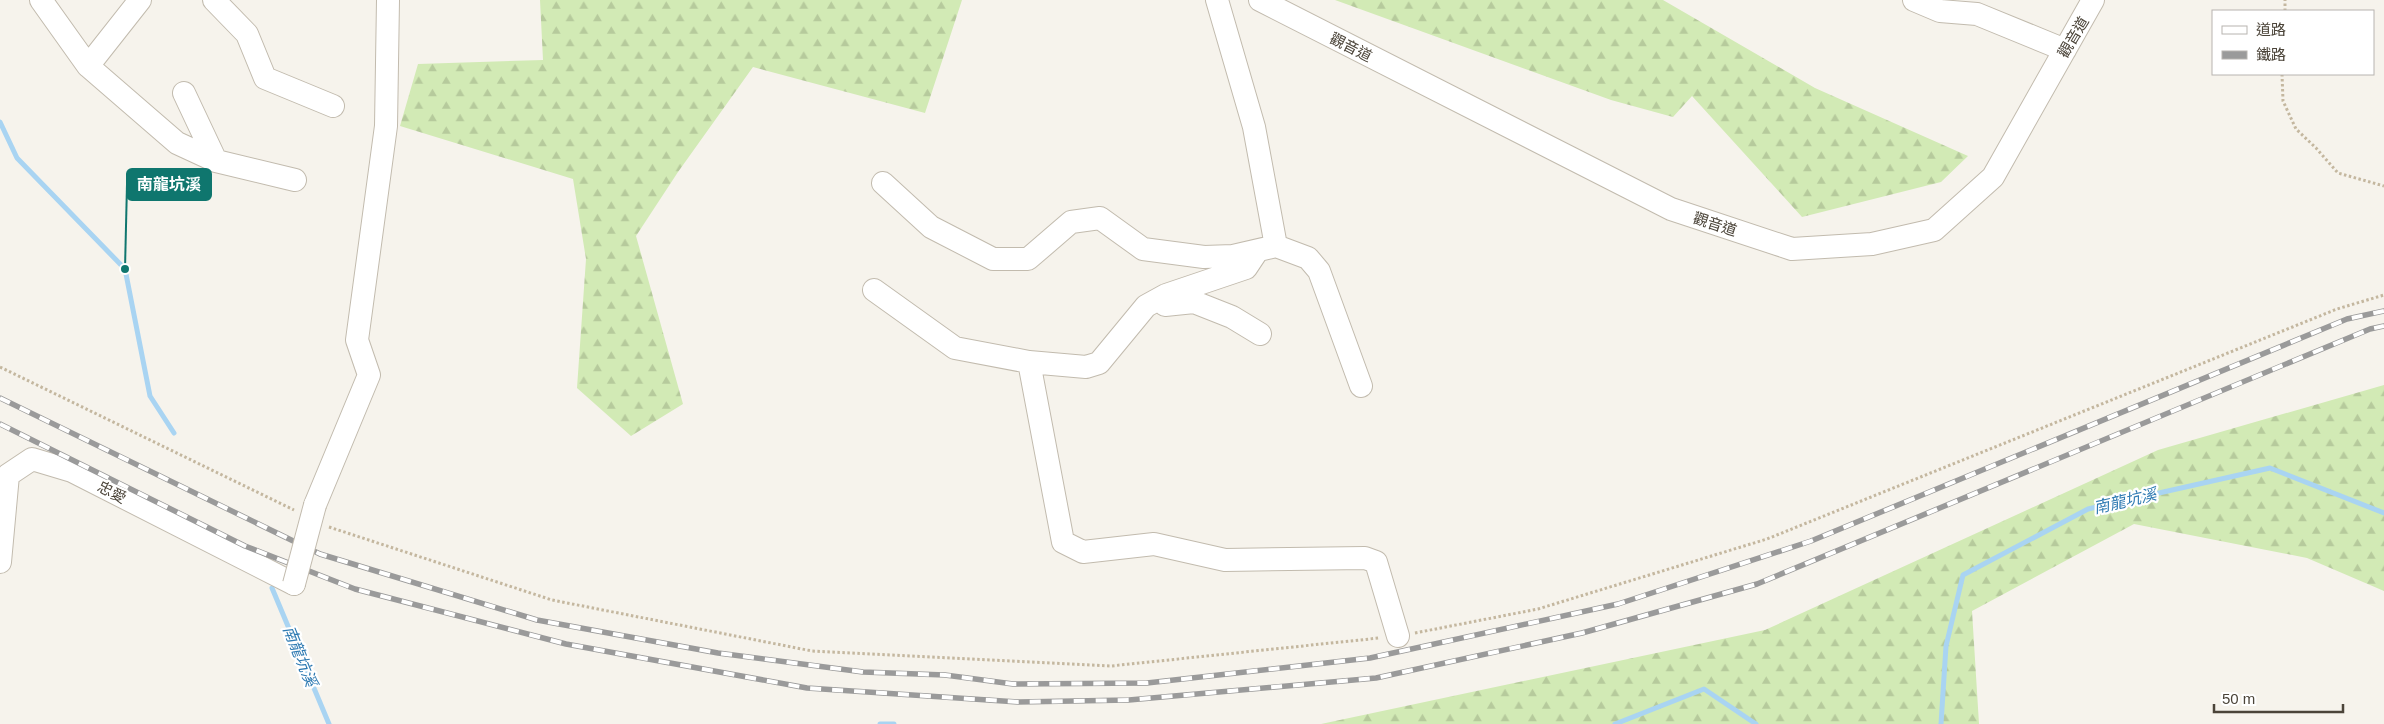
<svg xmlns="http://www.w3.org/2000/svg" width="2384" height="724" viewBox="0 0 2384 724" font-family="Arial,'Noto Sans TC',sans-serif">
  <defs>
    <pattern id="forest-firs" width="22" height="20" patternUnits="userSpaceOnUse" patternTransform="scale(1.25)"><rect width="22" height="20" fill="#d2eab5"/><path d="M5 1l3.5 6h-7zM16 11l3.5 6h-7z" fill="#b6ca9c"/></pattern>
  </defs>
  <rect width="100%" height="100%" fill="#f6f3ec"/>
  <path fill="url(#forest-firs)" d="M540,0h422l-37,113 -172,-46 -75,105 -42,64 47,168 -52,32 -54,-48 9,-129 -13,-80 -173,-53 18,-62 125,-4z
    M1335,0h328l152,88 153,68 -27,26 -139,35 -110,-121 -19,21 -62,-17z
    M2384,385v206l-77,-33 -173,-34 -162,87 7,113h-658l444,-94 393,-180z"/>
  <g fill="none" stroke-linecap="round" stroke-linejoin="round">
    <path stroke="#a9d4f2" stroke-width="5" d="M0,122l17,36 108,111 25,127 24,37
      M272,588l57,136
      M880,724h14
      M1615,724l89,-35 52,35
      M1941,724l5,-78 17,-71 125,-66 182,-41 114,45"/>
    <g stroke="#c2bbae" stroke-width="24">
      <path id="minor" d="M41,0l47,66 89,77 39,18 79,19
        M214,0l33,34 18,44 68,28
        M1217,0l37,127 22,119
        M1260,0l411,209 121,40 80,-5 62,-14 59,-53 100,-177
        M1914,0l26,11 37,3 88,36
        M88,66l52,-66
        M184,93l32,68
        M883,183l48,44 62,32h35l43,-37 29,-4 43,31 61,8 29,-1 43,-10 32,12 11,13 42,115
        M874,290l81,58 74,14 57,5 13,-4 47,-57 20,-11 80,-27 10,-15
        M1165,305l29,-3 38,15 28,17
        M1029,362l34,180 20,10 71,-8 71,16 140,-2 11,4 22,74
        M315,505l54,-130 -12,-35 29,-214 2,-126
        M0,562l8,-87 24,-16 40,12 222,113"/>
    </g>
    <path stroke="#c4b79f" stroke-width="3" stroke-dasharray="2.5 2.5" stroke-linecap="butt" d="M2285,11v-11
      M2282,74l1,27 13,28 20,19 22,25 46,13
      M0,367l294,143
      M329,527l223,73 260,51 299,15 268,-28
      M1415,633l123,-24 229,-70 570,-230 47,-14"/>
    <use href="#minor" stroke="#fff" stroke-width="22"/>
    <g stroke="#9a9a9a" stroke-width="5.5">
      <path id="rail" d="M0,398l320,156 217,66 181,33 145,19 82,3 68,9 134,-1 223,-25 248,-54 193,-63 536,-222 37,-8
        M0,424l245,122 110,43 211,55 241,44 211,14 111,-2 247,-22 206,-45 175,-49 613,-255 14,-3"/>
    </g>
    <use href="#rail" stroke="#fff" stroke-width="4" stroke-dasharray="11" stroke-linecap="butt"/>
    <g stroke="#c2bbae" stroke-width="24" stroke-linecap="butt">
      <path id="minor-bridge" d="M294,584l21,-79"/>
    </g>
    <use href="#minor-bridge" stroke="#fff" stroke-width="22"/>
  </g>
  <g text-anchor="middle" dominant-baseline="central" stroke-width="4.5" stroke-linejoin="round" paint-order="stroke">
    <g font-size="15" fill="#4b4439" stroke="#fff">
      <text transform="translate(2073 37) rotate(-59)">觀音道</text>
      <text transform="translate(1351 47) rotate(27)">觀音道</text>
      <text transform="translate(1715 224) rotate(18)">觀音道</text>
      <text transform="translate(112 492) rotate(27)">忠愛</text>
    </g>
    <g font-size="16" font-style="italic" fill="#2e7ab2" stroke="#fff">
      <text transform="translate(2125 501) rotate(-13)">南龍坑溪</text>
      <text transform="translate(300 656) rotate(68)">南龍坑溪</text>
    </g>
  </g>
  <path fill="none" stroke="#0f766e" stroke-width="2" d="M125 269L127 184"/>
  <circle fill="#0f766e" stroke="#fff" stroke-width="2" cx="125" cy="269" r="5"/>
  <rect fill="#0f766e" stroke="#0f766e" stroke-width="2" x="127" y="169" width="84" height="31" rx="5"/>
  <g font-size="16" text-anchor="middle" font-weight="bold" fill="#fff">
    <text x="169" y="190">南龍坑溪</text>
  </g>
  <rect x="2212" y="10" width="162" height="65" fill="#ffffff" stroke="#b7b4b0"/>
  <rect x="2222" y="26" width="25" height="8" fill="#ffffff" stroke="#b7b4b0"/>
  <text x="2256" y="35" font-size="15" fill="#4b4439">道路</text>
  <rect x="2222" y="51" width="25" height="8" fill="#9a9a9a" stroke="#b7b4b0"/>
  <text x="2256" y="60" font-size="15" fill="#4b4439">鐵路</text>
  <path d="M2214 704v8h129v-8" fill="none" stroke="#4b4439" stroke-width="2.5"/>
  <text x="2222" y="704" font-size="15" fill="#4b4439" stroke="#ffffff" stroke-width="4" paint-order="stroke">50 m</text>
</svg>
